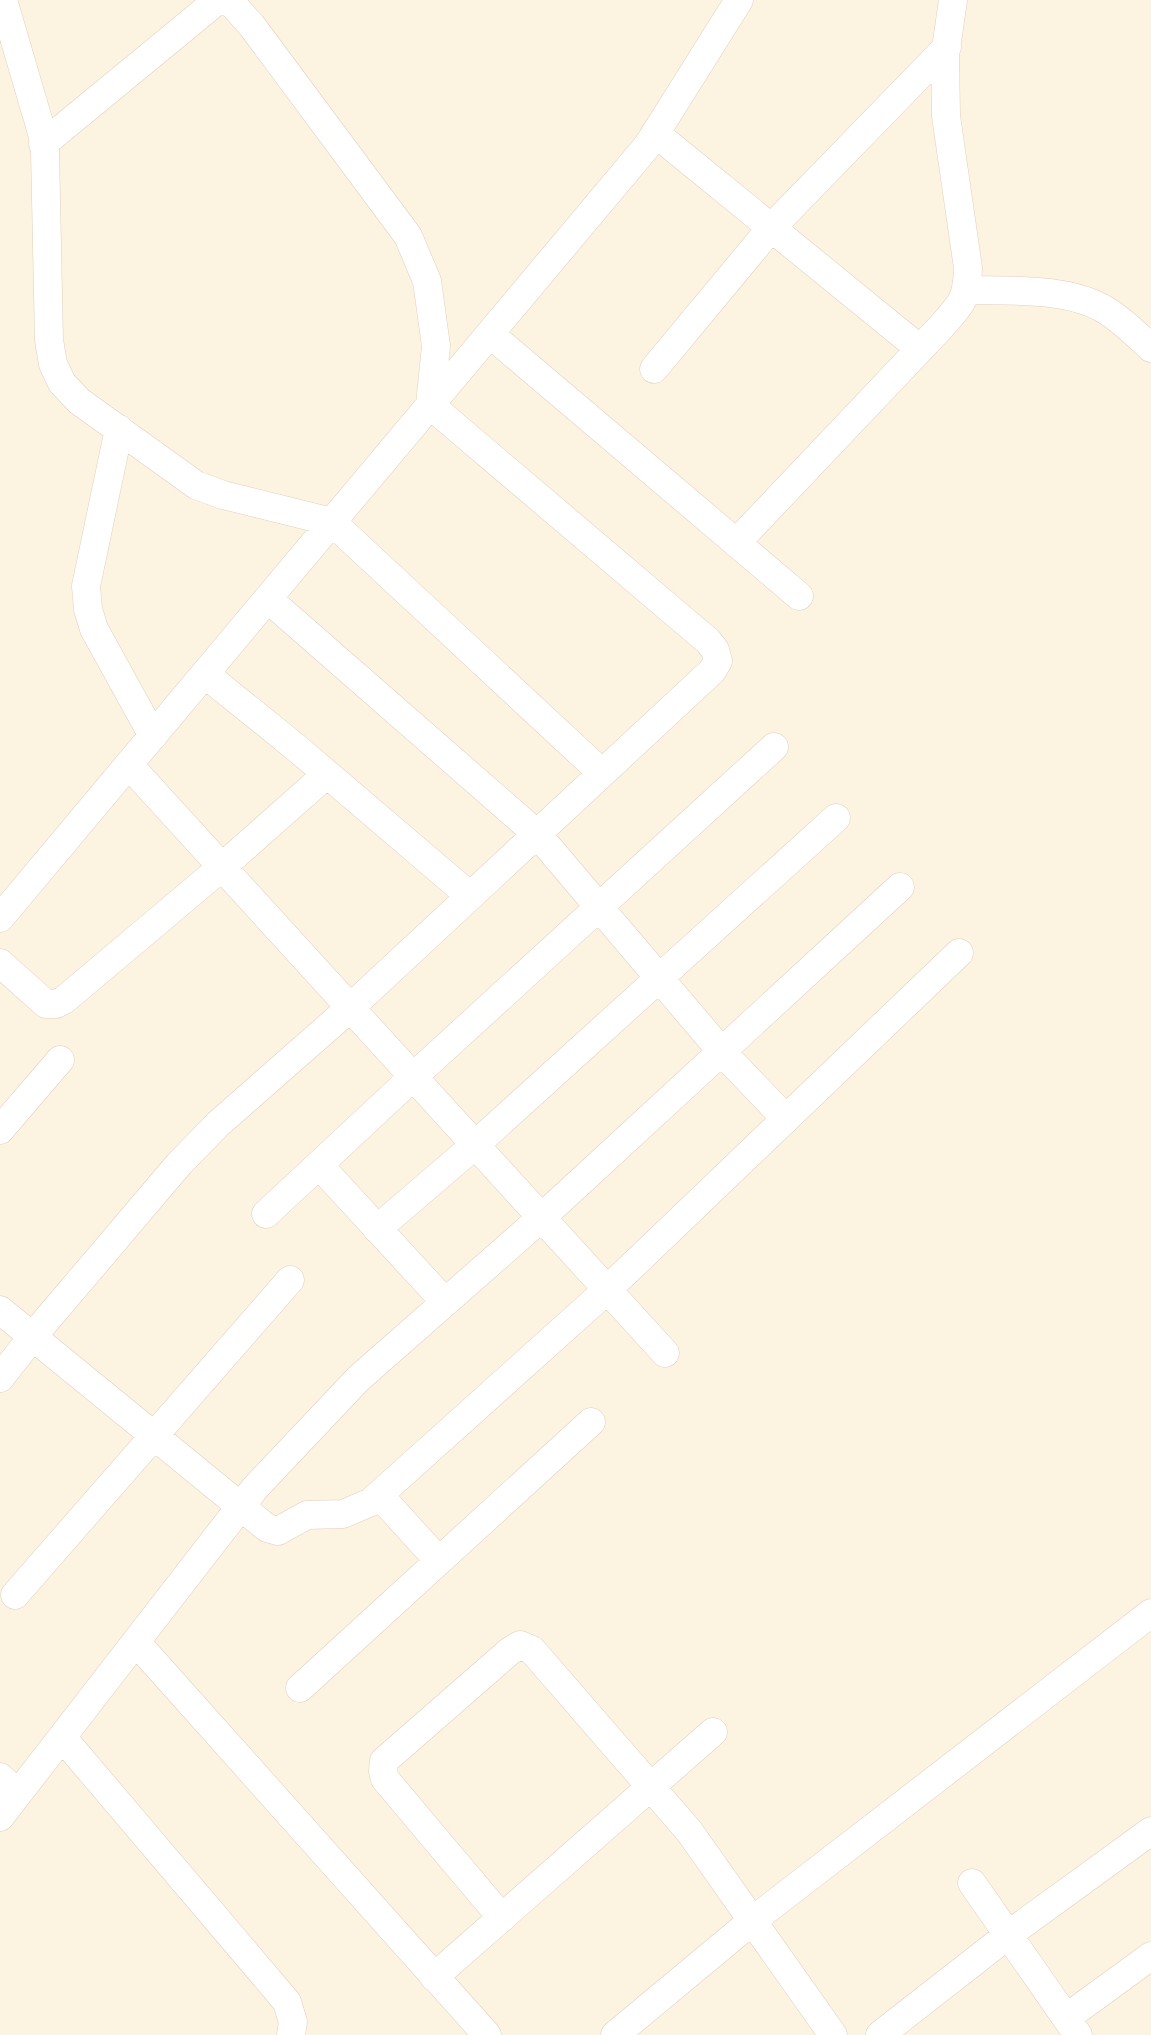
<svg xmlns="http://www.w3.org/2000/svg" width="1151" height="2035" viewBox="0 0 1151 2035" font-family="'Archivo Narrow',sans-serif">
  <rect width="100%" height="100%" fill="#fcf3e1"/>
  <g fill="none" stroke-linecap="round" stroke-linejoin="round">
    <g stroke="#e0cfbd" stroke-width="29">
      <path id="street" d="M3,0l39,133 3,18 4,189 4,24 9,19 17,18 117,84 27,10 109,27 270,251
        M655,133l265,216
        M43,144l175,-144
        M967,290c43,1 103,-3 140,21 16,10 30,24 44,37
        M490,334l309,262
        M654,369l117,-141 176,-181
        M119,429l-33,157 2,23 6,20 59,107
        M736,543l204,-215c21,-24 27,-27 28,-60l-22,-152 -1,-60 8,-56
        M268,599l269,235 185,218 64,67
        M205,674l94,76 171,146
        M129,765l536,588
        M0,918l648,-773 91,-145
        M0,963l46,41h10l8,-4 158,-133 105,-93
        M0,1130l60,-70
        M319,1165l126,137
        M266,1214l147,-137 361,-330
        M377,1229l98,-84 361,-327
        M0,1310l267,218 11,3 29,-16 36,-1 28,-12 236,-212 352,-337
        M0,1378l33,-42 146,-172 39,-40 132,-116 362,-337 6,-10 -3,-11 -7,-9 -278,-236 6,-59 -9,-65 -19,-45 -156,-210 -23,-26
        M379,1495l60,66
        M15,1595l275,-315
        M136,1642l351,393
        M300,1688l291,-266
        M62,1737l225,265 6,20 -2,13
        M0,1777l18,17
        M0,1817l255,-329 103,-109 183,-161 359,-331
        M972,1883l106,152
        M502,1918l-117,-139 -2,-8 1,-10 126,-110 10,-6 12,5 157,181 144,204
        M434,1977l279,-245
        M1066,2018l85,-62
        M615,2035l137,-114 399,-308
        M880,2035l128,-100 143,-104"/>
    </g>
    <use href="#street" stroke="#fff" stroke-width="28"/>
  </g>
</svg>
